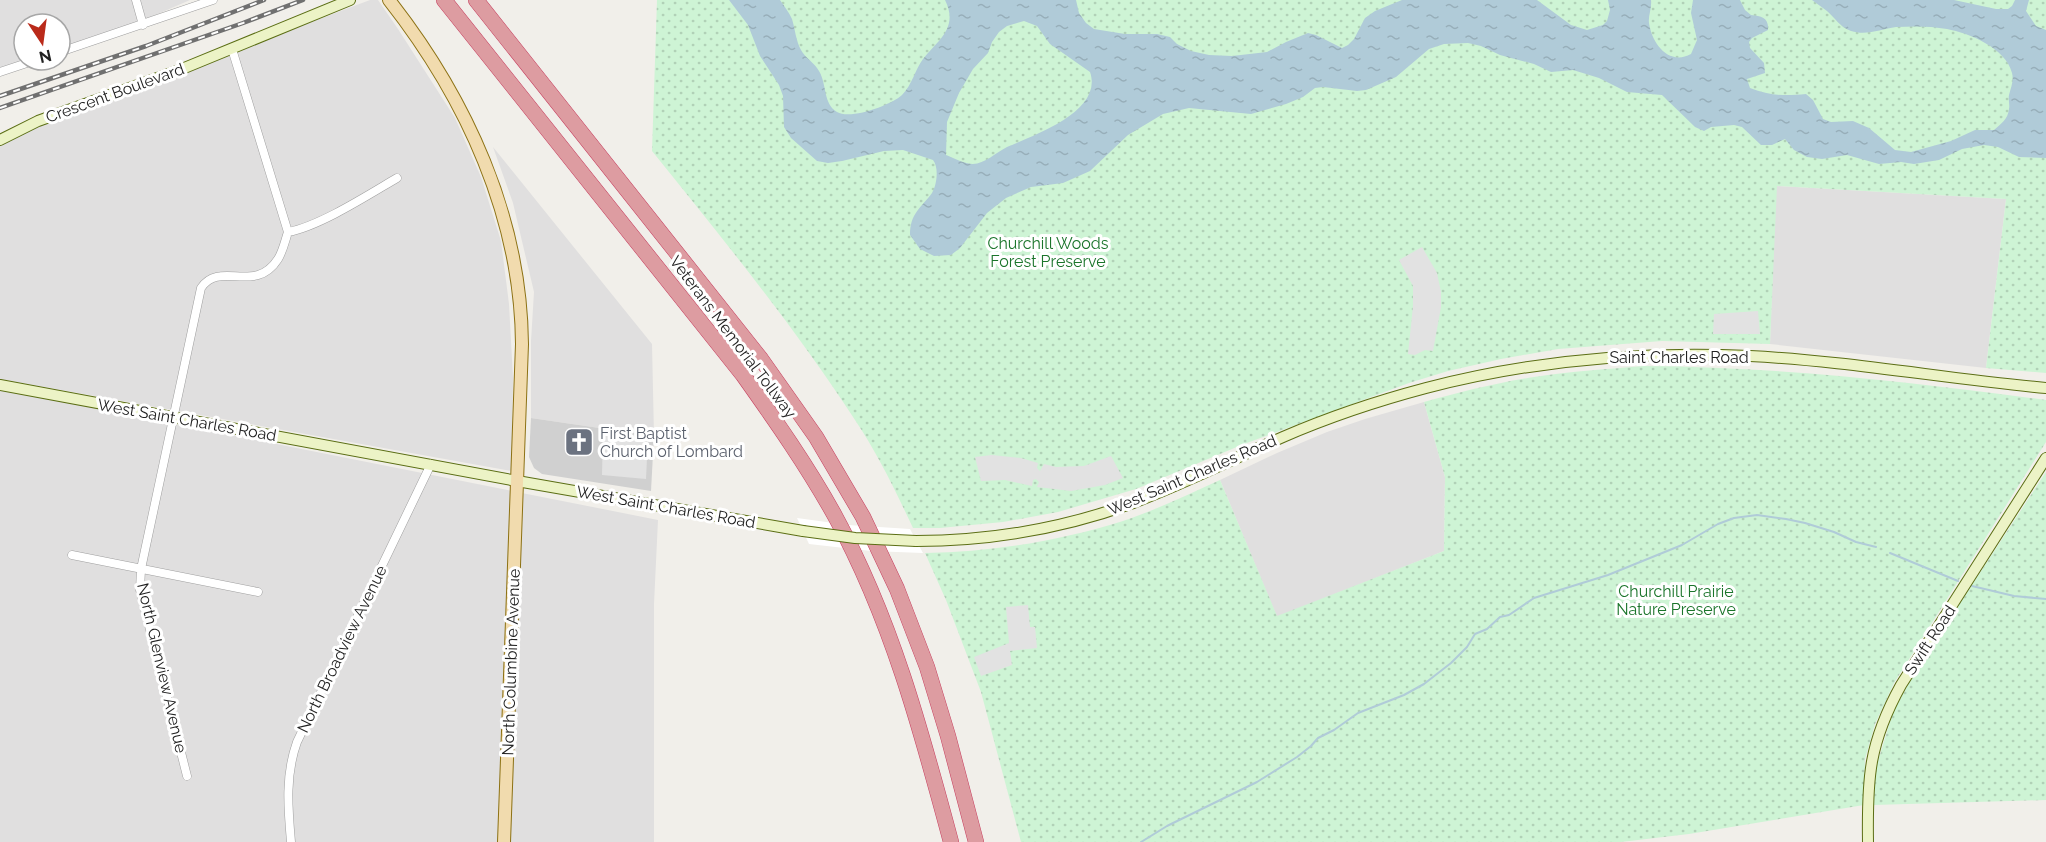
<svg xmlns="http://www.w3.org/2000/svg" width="2046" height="842" viewBox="0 0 2046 842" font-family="Raleway,sans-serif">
  <defs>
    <pattern id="park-dots" width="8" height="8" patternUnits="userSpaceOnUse" patternTransform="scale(1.5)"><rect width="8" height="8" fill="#cef4d5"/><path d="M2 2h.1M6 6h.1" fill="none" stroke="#b1d1b7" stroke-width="1.8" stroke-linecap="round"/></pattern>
    <pattern id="water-ripples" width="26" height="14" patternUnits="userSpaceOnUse" patternTransform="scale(1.5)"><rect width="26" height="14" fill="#b0cbd8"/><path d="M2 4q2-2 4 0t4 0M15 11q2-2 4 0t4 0" fill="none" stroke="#97aeb9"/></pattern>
  </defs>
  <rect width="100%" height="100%" fill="#f1efea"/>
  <path fill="#e0dfdf" d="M0,0h133l6,22 -79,26v-24h-36l1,36 -25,8z
    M139,0h51l-46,20z
    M370,0h8l20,29 57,89 26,59 20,64 8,63 4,74 -1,93 -512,-92v-234l39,-20 130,-45 105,-44z
    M493,147l159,197 2,92 -123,-18v-77l3,-49 -21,-89z
    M1776,186l230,13 -20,169 -216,-24z
    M0,389l658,131 -4,84v238h-654z
    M1424,402l21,75 -1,74 -167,66 -57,-137 57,-27 50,-21 38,-13z"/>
  <path fill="#d0d0d0" d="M531,418l123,18 -3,55 -109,-17 -8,-6 -5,-11z"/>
  <path fill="url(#park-dots)" d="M657,0h1389v373l-60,-5 20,-169 -229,-13 -7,158 -108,-3 -104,8 -57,10 -53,12 -39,12 -165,61 -108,45 -78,23 -55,10 -63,6h-27c-17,-36 -35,-74 -58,-108 -61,-94 -133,-182 -203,-269z
    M1645,366c135,1 268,16 401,34v42l-152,241 -19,41 -10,35 -1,46 -175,29 -68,8h-600l-40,-150 -35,-92 -21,-47c67,-1 134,-12 198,-32 33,-11 66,-27 97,-41l57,136 167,-65 1,-74 -21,-75c36,-10 72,-19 110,-25 37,-6 74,-8 111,-11z
    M2046,472v328l-172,5 1,-34 18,-59 22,-40z"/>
  <path fill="#e2e2e2" d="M1422,247l15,26 4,19v15l-8,44 -8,-1 -10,5 -7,-1 5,-48v-20l-14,-26z
    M1758,311l2,23h-47l1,-20z
    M603,430l45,7 -2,42 -44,-4z
    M992,455l29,3 17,5 -1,5 3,3 4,-7 12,3 28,-1 27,-10 12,22 -18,7 -34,6 -34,-4 2,-5 -3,-3 -3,1 -1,6 -27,-6 -24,1 -6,-24z
    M1028,605l2,22h5l2,21 -27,3 2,14 -31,11 -7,-19 35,-14 -3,-36z"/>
  <path fill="url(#water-ripples)" fill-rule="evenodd" d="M729,0h51c4,6 9,12 12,19 3,10 4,22 9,31 4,8 14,13 18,21 8,13 4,33 18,41 14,8 54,-7 65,-17 10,-10 13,-25 21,-36 15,-19 36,-31 22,-59h131l3,13 7,10 8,6 31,5h32l13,3 7,7 14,7 18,4 23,1 35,-4 19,-10 22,-9 8,2 26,13 6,-3 6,-6 11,-21 10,-7 27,-11h135l34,25 16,5 16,-5 4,-4 3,-11 -2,-10h43c1,8 -3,16 -2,23 3,21 20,43 42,31l6,-14 -6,-27 2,-13h47l5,10 6,5c11,1 18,3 17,15l-16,8 -3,4 1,6 14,15 1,10 -18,6 3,9c20,8 36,8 56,6l7,6 10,19 8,3 22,-1 16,7 26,22 16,2 40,-11 24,-11h19c7,-6 14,-11 15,-21 1,-5 -1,-9 0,-14 2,-8 5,-14 3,-22 -6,-25 -43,-40 -65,-44 -16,-3 -34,-3 -51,-2 -15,2 -29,9 -45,4 -11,-4 -16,-13 -24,-20 -5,-4 -10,-7 -15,-11h142l42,9h12l4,-3 3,-6h14l-3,11 10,15 10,4v128l-27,-1 -21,-10 -14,-2 -22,4 -23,11 -25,4 -13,-2 -22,2 -32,-9 -25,4 -15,-2 -13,-7 -9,-11 -13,6h-11l-19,-18 -8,-2 -23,2 -7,4 -9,-4 -33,-32 -35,-3 -28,-14 -26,-8 -22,2 -17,-8 -34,-9 -19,-9 -13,-3 -24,1 -15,5 -33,28 -30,13 -9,1 -34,-4 -8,1 -12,9 -17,7 -35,10 -62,-6 -26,6 -35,21 -38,36 -27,12 -32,4 -25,11 -19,15 -27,35 -9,7 -17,1 -14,-7 -10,-14c0,-22 11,-27 22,-42 5,-8 7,-26 1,-33l-30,-10 -19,1 -42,10 -14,2 -11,-2 -26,-23 -7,-11 -1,-31 -4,-11 -19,-29 -12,-31zM1024,21l13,5 13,18 40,28c14,40 -58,64 -83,75 -10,5 -23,17 -34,17 -8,0 -19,-6 -27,-9l1,-33 12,-29 14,-24 15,-16 4,-11 7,-10 8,-6z"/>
  <path fill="#fff" d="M797,518l51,7 62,4 13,24 -52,-2 -62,-7z"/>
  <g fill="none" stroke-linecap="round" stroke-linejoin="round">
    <path stroke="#b0cbd8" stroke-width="2" d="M1890,553l68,28
      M1972,586l42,10 32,3
      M1141,842l26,-16 90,-44 40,-25 14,-11 7,-8 16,-8 24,-17 46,-18 20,-11 27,-21 16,-16 8,-13 12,-5 13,-12 9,-2 25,-17 74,-23 74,-30 36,-21 16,-6 23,-3 29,4 19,4 29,9 22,10 20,5"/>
    <g stroke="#9f9f9f" stroke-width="9">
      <path id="street" d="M136,0l7,25
        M60,52l153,-52
        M0,72l36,-12
        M288,232c32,-6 80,-37 109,-54
        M72,555l186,37
        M187,776l-47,-186 1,-21 60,-281c19,-28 54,7 77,-29 5,-8 7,-18 10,-27l-56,-183
        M291,842c-3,-34 -6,-67 6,-100l134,-278"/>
    </g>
    <g stroke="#5b6e14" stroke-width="12">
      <path id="secondary" d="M0,140l38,-19 139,-50 173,-71
        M0,385l517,96 286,50
        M916,541c73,0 148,-13 217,-38 51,-19 100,-44 150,-66 46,-20 94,-36 143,-49 107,-28 214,-37 324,-32 99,5 197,23 296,32
        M1868,842c-1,-65 1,-99 33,-157l145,-227"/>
    </g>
    <g stroke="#8c7113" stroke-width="14">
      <path id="primary" d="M389,0c77,98 132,217 133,344l-18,498"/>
    </g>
    <g stroke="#c63f5f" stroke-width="16">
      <path id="highway" d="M444,0l299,375c32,45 65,92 92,141 56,102 86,214 116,326
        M476,0l285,359 55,78 47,80 34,72 30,78 21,69 28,106"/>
    </g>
    <use href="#street" stroke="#fff" stroke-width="8"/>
    <use href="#secondary" stroke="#ecf3c6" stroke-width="10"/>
    <use href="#primary" stroke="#f1dbae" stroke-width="12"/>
    <use href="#highway" stroke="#dd9ca1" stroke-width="15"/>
    <g stroke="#707070" stroke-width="4.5">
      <path id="rail" d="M0,96l146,-50 118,-46
        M0,108l243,-85 60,-23"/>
    </g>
    <use href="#rail" stroke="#fff" stroke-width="2" stroke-dasharray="7" stroke-linecap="butt"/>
    <g stroke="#5b6e14" stroke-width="12" stroke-linecap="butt">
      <path id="secondary-bridge" d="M803,531l52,7 61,3"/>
    </g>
    <use href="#secondary-bridge" stroke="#ecf3c6" stroke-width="10"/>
  </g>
  <defs>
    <g id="church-square" transform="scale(1.5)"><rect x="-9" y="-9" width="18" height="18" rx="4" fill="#6b7280" stroke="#fff"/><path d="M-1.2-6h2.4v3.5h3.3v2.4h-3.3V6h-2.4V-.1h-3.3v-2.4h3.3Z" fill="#fff"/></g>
  </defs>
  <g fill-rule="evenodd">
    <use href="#church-square" x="579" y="442"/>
  </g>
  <g text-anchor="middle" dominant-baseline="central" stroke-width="6" stroke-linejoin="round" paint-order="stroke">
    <g font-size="16" fill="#222" stroke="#fff">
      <text transform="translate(115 93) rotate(-20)">Crescent Boulevard</text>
      <text transform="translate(733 337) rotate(53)">Veterans Memorial Tollway</text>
      <text x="1679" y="357">Saint Charles Road</text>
      <text transform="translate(187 420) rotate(10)">West Saint Charles Road</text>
      <text transform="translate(1192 475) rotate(-23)">West Saint Charles Road</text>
      <text transform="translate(666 507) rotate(10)">West Saint Charles Road</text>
      <text transform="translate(1930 640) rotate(-57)">Swift Road</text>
      <text transform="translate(342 649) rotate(-64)">North Broadview Avenue</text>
      <text transform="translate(511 662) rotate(-88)">North Columbine Avenue</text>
      <text transform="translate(162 668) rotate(77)">North Glenview Avenue</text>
    </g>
    <g font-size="16" fill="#1b752b" stroke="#fff">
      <text x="1048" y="243">Churchill Woods<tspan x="1048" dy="18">Forest Preserve</tspan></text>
      <text x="1676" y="591">Churchill Prairie<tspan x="1676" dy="18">Nature Preserve</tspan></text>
    </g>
    <g font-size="16" fill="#5b616d" stroke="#fff" text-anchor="start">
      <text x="600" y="433">First Baptist<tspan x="600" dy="18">Church of Lombard</tspan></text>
    </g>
  </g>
  <g transform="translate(42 42) rotate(167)"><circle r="28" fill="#ffffff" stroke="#a7a7a7" stroke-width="1.5"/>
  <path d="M0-4.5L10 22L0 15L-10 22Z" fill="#ba2a1a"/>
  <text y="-9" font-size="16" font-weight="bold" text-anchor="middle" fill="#222222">N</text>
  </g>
</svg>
